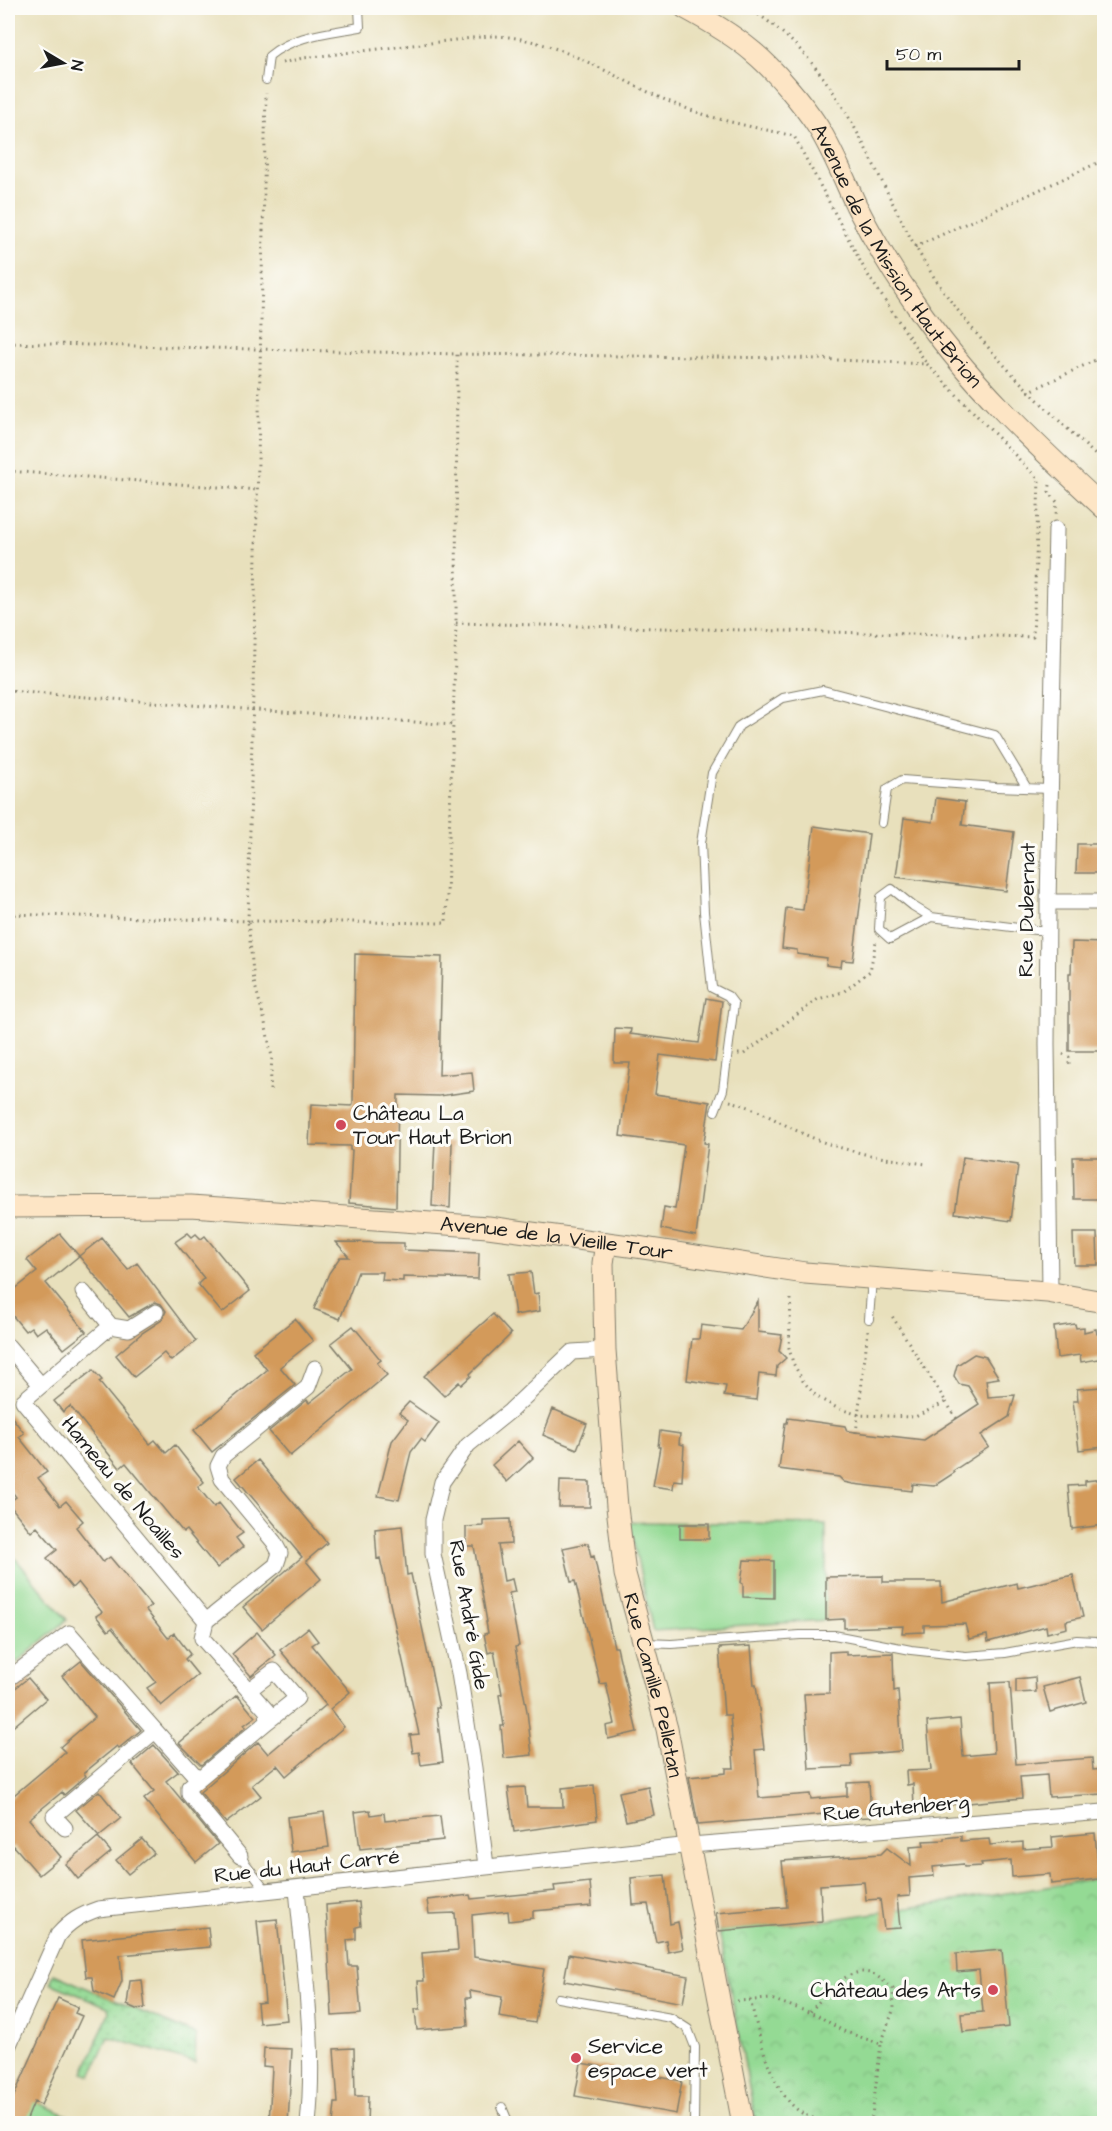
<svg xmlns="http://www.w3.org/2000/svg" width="1112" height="2131" viewBox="0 0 1112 2131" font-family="'Architects Daughter',sans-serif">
  <defs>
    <pattern id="grass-dots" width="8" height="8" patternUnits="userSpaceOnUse" patternTransform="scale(1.5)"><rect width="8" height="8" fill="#94da94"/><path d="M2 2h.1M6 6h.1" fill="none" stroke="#7fba7f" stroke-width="1.8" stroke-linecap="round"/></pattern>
    <pattern id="park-crowns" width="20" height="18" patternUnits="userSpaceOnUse" patternTransform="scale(1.5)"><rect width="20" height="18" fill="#94da94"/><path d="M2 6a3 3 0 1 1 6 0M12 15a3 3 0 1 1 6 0" fill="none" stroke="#7fba7f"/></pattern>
  </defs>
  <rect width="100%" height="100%" fill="#fdfcf7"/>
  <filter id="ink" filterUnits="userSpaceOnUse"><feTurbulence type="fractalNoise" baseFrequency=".0167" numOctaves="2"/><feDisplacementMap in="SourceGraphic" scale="12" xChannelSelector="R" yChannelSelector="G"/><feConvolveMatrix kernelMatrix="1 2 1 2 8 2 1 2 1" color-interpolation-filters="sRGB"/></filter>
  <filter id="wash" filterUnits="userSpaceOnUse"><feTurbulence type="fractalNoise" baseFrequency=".008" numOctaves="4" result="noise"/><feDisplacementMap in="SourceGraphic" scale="24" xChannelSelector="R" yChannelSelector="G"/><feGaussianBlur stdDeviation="1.35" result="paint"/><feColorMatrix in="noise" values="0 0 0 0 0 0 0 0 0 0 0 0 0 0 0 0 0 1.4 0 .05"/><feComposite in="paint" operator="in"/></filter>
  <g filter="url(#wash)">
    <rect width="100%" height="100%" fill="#e8e0bc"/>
    <path fill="url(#grass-dots)" stroke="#587b58" stroke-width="1.5" d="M54,1974l142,61 -1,28 -87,-26 -17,39 -7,-3 25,-61 -1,-5 -58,-24z"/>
    <path fill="url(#park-crowns)" stroke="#587b58" stroke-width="1.5" d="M1099,1879l5,64v180h-348l-37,-192 103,-10z"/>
    <path fill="#94da94" stroke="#587b58" stroke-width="1.5" d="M629,1522l197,2v96l-173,11z
      M15,1558l52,62 -59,50v-105z
      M8,2090l65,28 -2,5h-63z"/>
    <g id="blocks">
      <path fill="#d39a5a" d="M936,798l29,4 -3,23 52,7 -8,59 -110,-14 8,-59 29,4z
        M814,826l55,8 -16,127 -11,-1 -1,7 -15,-2 1,-7 -30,-4v-4l-15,-2 4,-40 17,2z
        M1077,844h27v29h-28z
        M1072,942l32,1v41h-3v42h3v25h-35v-77h2z
        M355,954l87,3 -3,118 33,-3 2,19 -35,5 -41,-1 -2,112 -47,-4 3,-53h-2v-4l-41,-1 2,-41 41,2 1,-3z
        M706,998l16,3 -7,61 -55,-7 -5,39 55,8 -6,41 4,1 -12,92 -35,-7 3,-22 11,2 9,-64 -64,-9 10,-73h-16l1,-35 16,1 -1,5 69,9z
        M435,1141l17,2 -2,65 -18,-2z
        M963,1157l55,8 -7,56 -56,-8z
        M1073,1157h31v17h-3l1,25h-28z
        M188,1233l4,4 4,-3 5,5 4,-3 45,55 -28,22 -24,-29 6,-6 -29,-36z
        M1073,1233h24l1,32h-24z
        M60,1234l19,22 -33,27 40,49 -22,17 -18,-22 -10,7 -5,-7 -6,4 -17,-21v-30l7,9 22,-17 -10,-12z
        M102,1238l26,32 9,-7 59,78 -25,20 -7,-8 -30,24 -18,-22 26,-22 20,-13 4,-9 -5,-7 -6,-2 -26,15 -50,-61z
        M336,1242l68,1v7l75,3 -1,26 -75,-2v4l-21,-1 1,-8h-25l-18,47 -26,-10 15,-36 11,-16h9z
        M531,1272l3,22 4,-1 2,18 -25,4 -6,-41z
        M758,1301v31l24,3 -3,16 7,7 -9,8 -1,10 -17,-2 -3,26 -32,-4 2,-10 -39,-6 5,-41h7l2,-14 40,5z
        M493,1314l18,20 -41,40 1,2 -10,9 -2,-3 -15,14 -20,-20z
        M295,1319l18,22 -33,26 15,18 -83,67 -18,-22 73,-60 -14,-18z
        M1075,1324l1,4 8,-1v5l12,-3 1,5 7,-1v25l-23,4 -1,-7 -23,3 -3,-31z
        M353,1326l28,34 -4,3 10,12 -97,81 -21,-25 38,-31 2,3 43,-34 -21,-26z
        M974,1354l12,3 13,21 -13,2 2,17 27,-2 -6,22 -28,18 8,12 -36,24 1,2 -20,13 -21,-2 -1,7 -59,-7 -9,-2 -5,-5 -60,-8 6,-46h2l1,-5 57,8 2,5 77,9 55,-36 -11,-18 -9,-2 -5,-8 3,-11z
        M93,1370l9,10 -3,2 51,62 5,-4 11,13 9,-8 29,37 -6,5 16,20 5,-4 24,30 -7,5 7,9 -26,21 -31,-38 -3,2 -57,-69 -6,5 -50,-62 -7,6 -9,-11z
        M1101,1387l1,10 2,-1v51l-25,3 -6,-49h5l-1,-12z
        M409,1402l30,21 -14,19 -4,-3 -10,13 -12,48 -21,-4 14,-55 16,-21 -9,-7z
        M553,1409l34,15 -10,25 -34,-14z
        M8,1412l16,21 -5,4 28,35 -9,6 22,28 6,-5 17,20 -7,6 27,35 7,-5 41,49 -5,4 22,28 6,-5 16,21 -5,5 13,16 -37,31 -14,-18 9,-6 -44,-54 -4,3 -12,-15 6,-4 -24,-30 -6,6 -25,-30 10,-8 -20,-23 -6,5 -23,-29 8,-6 -8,-11z
        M660,1431l20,3 -1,10 5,1 -2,36 -8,-1 -1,9 -20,-3 7,-39h-2z
        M518,1441l15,17 -26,24 -15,-17z
        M258,1460l69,83 -21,18 15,18 -59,50 -19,-22 59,-50 -66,-79z
        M1104,1479v46l-32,4 -4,-43 17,-1v-4z
        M560,1481l30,1v25h-31z
        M510,1519l1,25 -13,1 6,36 8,-2 3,13 -6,1 10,53 -4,1 12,64 5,44 -28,3 -3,-32h3l-5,-31 3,-1 -8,-43 -6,2 -4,-19 4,-1 -2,-11h1l-13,-76h-8v-19l17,-1v-6z
        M680,1524h29v15h-29z
        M402,1526l5,49 4,-1 28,134h-3l7,54 -22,3 -2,-13 -6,1 -3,-18 9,-1 -39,-176 -3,1 -2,-30z
        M588,1543l3,14 3,-1 20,91h3l20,85 -29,7 -2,-13 9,-2 -9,-41 -6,1 -25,-103 -4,1 -8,-34z
        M744,1560l30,1v37l-31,-1v-13l-2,-1z
        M1073,1575l10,42 -17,4 1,7 -20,5 -1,-7 -58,16 -1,-7 -18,4 -4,-15 -41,1v7l-22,1 1,-7 -59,2v-9l-18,1v-43l57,-1v6h58l1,20 75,-19 1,5z
        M308,1628l10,13 -6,4 38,47 -20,17 14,18 -58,49 -9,-11 -25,20 9,11 -35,27 -26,-31 58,-50 10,12 58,-49 -46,-55z
        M257,1632l19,23 -25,21 -19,-22z
        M751,1646l3,39h2l8,64 -9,1 4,48 51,-4 1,5 36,-3v-13l22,-1 2,35 -22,1 -1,-6 -150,13 -9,-48 37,-4v-5h8l-4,-53h-6l-5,-67z
        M846,1651v4l47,-2 1,38 4,-1 4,61 -51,4 1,12 -43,2 -5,-75 25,-1v-41z
        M81,1661l60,69 -22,18 -2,-2 -33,27 2,3 -22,19 -2,-3 -33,27 32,38 -22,18 -25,-29 -6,5v-51l57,-48 -5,-5 35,-30 -33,-41z
        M1035,1677l1,15 -20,1v-14z
        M1080,1677l6,25 -36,10 -7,-25z
        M28,1678l18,21 -38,32v-37z
        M1010,1682l6,82 76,-6 1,12 11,-1v25l-55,3 -2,-22 -27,2 2,21 -108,10 -1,-24 -6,1 -1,-14 25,-1 -4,-48 33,-3 3,37 31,-3 -4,-70z
        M237,1695l18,22 -11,8 2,2 -45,38 -22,-22z
        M154,1745l24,27 -12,9 52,63 -22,18 -52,-63 10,-8 -22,-27z
        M594,1785l3,35 -83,12 -6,-44 17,-1 2,20h36l-1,-19z
        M648,1786l6,29 -28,6 -7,-29z
        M99,1791l22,27 -22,18 -23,-26z
        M370,1810l1,5 13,-2 1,8 55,-5 3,24 -83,9 -5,-37z
        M324,1812l5,35 -38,5 -4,-35z
        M1095,1833l4,46 -48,5 -1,-10 -38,3 -1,-17 -30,3 1,3 -18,1 -1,-3 -30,3 1,9 -25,2 1,18 -13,1 3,31 -16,1 -4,-30 -14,1 -2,-18 -44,3 2,36 -103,10 -3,-18 71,-6 -5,-46 99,-7 6,-6 24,18 -1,-19 14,-1 -1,-5 21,-1v-2l17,-2v5l28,-2 1,6 33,-3v7l30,-2 -1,-10z
        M98,1837l13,15 -33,27 -12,-15z
        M142,1839l12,14 -26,21 -12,-14z
        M665,1875l5,49 8,-2 5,27 -15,3 -2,-12 -10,2 -8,-38 -15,1 -2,-27z
        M590,1882l2,24 -59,5v7l-24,3 -1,-10 -36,4 2,42 70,12 -9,54 -36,-6 3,-20 -32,-6 1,7h-5l2,28 -51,4 -2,-21h5l-2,-28h6l-2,-28 36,-3 -3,-37 -26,1 -2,-14 43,-5 1,4 84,-8 -1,-5z
        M359,1902l2,24 -5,1v12l-9,1 2,26h8l4,48 -29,2 -6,-111z
        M277,1919l10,101 -28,3 -2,-20 8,-1 -8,-81z
        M208,1927l2,20 -90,8 2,26 -8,19 -20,-9 -2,-14h-6l-4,-37z
        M1002,1950l7,77 -46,5 -2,-18 22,-2 -4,-42 -22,2 -1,-18z
        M569,1954l119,22 -5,27 -119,-22z
        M142,1980l3,28 -9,1 -9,-4 3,-24z
        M58,1998l20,9 -3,6 7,3 -41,89 -7,-3 -9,22h-17v-15z
        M264,2048l28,1 -4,75h-19l3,-57 -9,-1z
        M354,2048l1,48h13l-1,28h-34l2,-21h3l-4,-54z
        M581,2063l101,18 -6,33 -101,-18z"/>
    </g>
  </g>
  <g filter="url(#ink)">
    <use href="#blocks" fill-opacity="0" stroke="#827e6c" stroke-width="1.5"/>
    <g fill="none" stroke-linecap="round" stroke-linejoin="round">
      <g stroke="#827e6c" stroke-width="10">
        <path id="lane" d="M266,80l3,-24c25,-21 59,-23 91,-29l-1,-19
          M882,823l5,-34 15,-9 94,7 54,2
          M931,917l-41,22 -11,-10 2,-32 11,-8 21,17 18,11 104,13h13
          M715,1111l8,-21 11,-86 -6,-8 -16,-8 -8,-76 -3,-69 11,-70 27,-47 44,-28 40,-8 172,45 32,53
          M869,1319l3,-40
          M645,1643l26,1 129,-9h34l77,15 55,6 39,-3 72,-13 18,1 9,4
          M240,1856l26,34
          M558,1998l113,20 17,11 7,18 -1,77
          M502,2107l7,17"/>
      </g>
      <g stroke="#827e6c" stroke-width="17">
        <path id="street" d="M1048,902h56
          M83,1292l28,34 -88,75 183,220 -4,17 65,73 1,10 -79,66v7l51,62
          M1050,1292l-3,-248 1,-142 8,-373
          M111,1326l18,3 27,-17
          M8,1346l32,38
          M206,1621l70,-56 4,-12 -6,-11 -52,-63 -4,-13 5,-10 85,-69 7,-19
          M8,1679l61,-46 129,146
          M249,1690l25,-19 23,27 -29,23
          M65,1828l-11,-12 101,-85
          M486,1866l-12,-98 -15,-95 -26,-119v-34l9,-38 26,-37 42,-34 62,-59 33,-2
          M297,1889c7,77 19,156 11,235
          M8,2047l50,-112c12,-14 23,-20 40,-26l593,-64 413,-33"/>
      </g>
      <g stroke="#827e6c" stroke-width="23">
        <g id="secondary">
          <path id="s1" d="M685,8c24,13 47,26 68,44 21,17 50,52 65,75 15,24 26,52 38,78 17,34 36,66 58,97 52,78 122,143 190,206"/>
          <path id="s2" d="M8,1207l183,-1 297,21 149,20 168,26 242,19 57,10"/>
          <path id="s3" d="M606,1243l-3,20 2,87 12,157 8,67 42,155 76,395"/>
        </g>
      </g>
      <path stroke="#827e6c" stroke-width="3" stroke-dasharray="1.5 4.5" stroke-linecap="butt" d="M748,8c103,61 125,179 188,272 47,70 107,126 168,183
        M282,63l21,-5 186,-22c68,-1 129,46 191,70 38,15 74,21 114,30l72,136 61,92
        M915,247l189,-87
        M8,343l449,11 -1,269 -3,102 -445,-34
        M1028,392l76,-36
        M8,471l250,19
        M1050,485l-1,7 8,10 -1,13
        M456,623l577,14 6,-157 -112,-116 -132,-6 -338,-4
        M8,914l240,7 18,-828
        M738,1054h6l74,-55 25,-7 27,-21 6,-30
        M1063,1054l6,3v9
        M270,1090l2,-33 -8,-39 -10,-36 -6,-61 198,2 7,-198
        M730,1101c26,6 51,23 76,34 38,17 79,24 121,29
        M791,1299l-2,49 4,15 10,18 14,16 20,11 22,7 56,2 31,-15 -54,-86
        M946,1402l11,17
        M856,1433l12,-103
        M750,2000c10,36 20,95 55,115 9,4 22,7 32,9
        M737,2001l34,-2 46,16 26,16 38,13 13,-36 -1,-19c-5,-4 -10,-9 -15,-12 -27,-18 -53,18 -69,36
        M871,2124l10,-80"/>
      <use href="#lane" stroke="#fff" stroke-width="8"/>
      <use href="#street" stroke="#fff" stroke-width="15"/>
      <use href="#secondary" stroke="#fde5c5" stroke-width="21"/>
    </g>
  </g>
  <g fill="#d1495b" stroke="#fdfcf7" stroke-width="2">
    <circle cx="341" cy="1125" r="6"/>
    <circle cx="993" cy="1990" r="6"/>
    <circle cx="576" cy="2058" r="6"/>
  </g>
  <g text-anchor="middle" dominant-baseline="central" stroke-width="6" stroke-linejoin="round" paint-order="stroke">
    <g font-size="21" fill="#1c1c1c" stroke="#fdfcf7">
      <text stroke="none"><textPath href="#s1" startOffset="332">Avenue de la Mission Haut-Brion</textPath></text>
      <text transform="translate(1027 910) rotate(-89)">Rue Dubernat</text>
      <text stroke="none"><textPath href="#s2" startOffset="550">Avenue de la Vieille Tour</textPath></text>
      <text transform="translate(123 1488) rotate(50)">Hameau de Noailles</text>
      <text transform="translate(469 1615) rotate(80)">Rue André Gide</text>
      <text stroke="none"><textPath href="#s3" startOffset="447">Rue Camille Pelletan</textPath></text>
      <text transform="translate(896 1808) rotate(-5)">Rue Gutenberg</text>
      <text transform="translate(307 1866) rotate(-6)">Rue du Haut Carré</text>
    </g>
    <g font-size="21" fill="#1c1c1c" stroke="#fdfcf7" text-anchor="start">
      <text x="353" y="1113">Château La<tspan x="353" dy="24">Tour Haut Brion</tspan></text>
      <text x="981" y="1990" text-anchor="end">Château des Arts</text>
      <text x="588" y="2046">Service<tspan x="588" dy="24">espace vert</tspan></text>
    </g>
  </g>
  <rect width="1112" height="2131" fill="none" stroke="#fdfcf7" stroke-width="30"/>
  <g transform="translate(63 63) rotate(100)" stroke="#fdfcf7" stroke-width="4.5" paint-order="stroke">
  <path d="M0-4.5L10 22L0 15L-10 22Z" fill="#1c1c1c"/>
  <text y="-9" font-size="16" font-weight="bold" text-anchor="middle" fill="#1c1c1c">N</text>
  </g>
  <path d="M887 60v9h132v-9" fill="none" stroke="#1c1c1c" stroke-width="3"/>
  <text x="896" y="60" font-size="18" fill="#1c1c1c" stroke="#fdfcf7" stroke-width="4.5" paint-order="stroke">50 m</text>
</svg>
